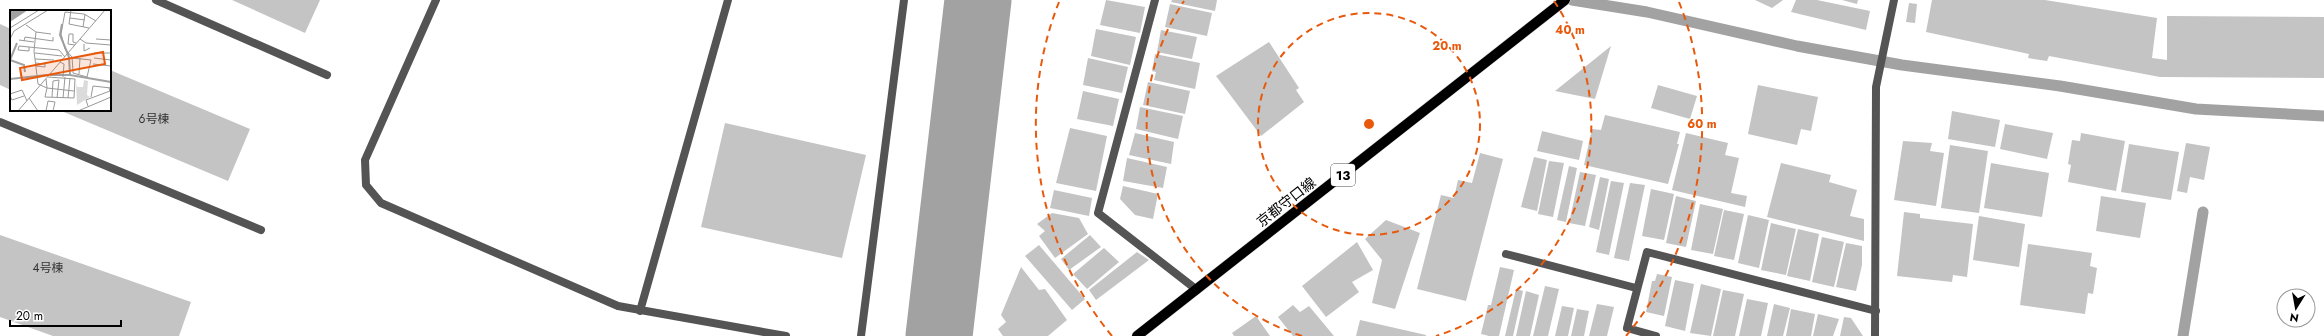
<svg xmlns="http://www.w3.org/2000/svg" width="2324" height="336" viewBox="0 0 2324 336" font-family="Jost,'Noto Sans JP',sans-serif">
  <rect width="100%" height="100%" fill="#fff"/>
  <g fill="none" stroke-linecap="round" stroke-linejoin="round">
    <path stroke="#a2a2a2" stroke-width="11" d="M1572,0l75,12 150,34 105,19 158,21 136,23 128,7
      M2183,336l20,-124"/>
    <path stroke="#a2a2a2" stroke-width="67" d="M939,336l39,-336"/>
  </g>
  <path fill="#c4c4c4" d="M232,0h88l-15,33z
    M1106,0l39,7 -5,26 -40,-8z
    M1172,0h45l-2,11 -44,-9z
    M1755,0h28l-11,8z
    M1796,0h21l53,11 -4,19 -75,-18z
    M1842,0h16l-1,4z
    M1932,0h113l112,18 -5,40 15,2v-44l157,1v61l-164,-1 -111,-21 -2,5 -19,-3 1,-4 -103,-22z
    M1909,3l8,1 -2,19 -9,-1z
    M1170,4l42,9 -5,23 -42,-9z
    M0,24l11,5v61l-11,-5z
    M1096,29l40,8 -6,28 -39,-9z
    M1161,30l36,7 -5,22 -35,-7z
    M1269,42l30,46 -3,2 8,12 -43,34 -45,-60z
    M1611,46l-16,53 -40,-8z
    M1155,54l45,9 -5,26 -41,-9 2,-8 -4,-1z
    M1088,58l40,9 -6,26 -39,-8z
    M110,70l140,59 -22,52 -169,-71h51z
    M1148,82l42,9 -5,23 -42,-9z
    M1658,85l39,11 -7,23 -39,-11z
    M1758,85l60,12 -7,34 -10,-2 -4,16 -49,-11z
    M1083,91l36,8 -6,27 -36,-7z
    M1140,107l43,9 -5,23 -42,-10z
    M1952,111l48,9 -5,27 -47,-8z
    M1605,115l75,17 -3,12h2l-11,40 -84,-19 8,-36 9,1z
    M725,123l141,32 -24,103 -141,-31z
    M2005,124l48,9 -6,26 -47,-10z
    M1070,128l37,8 -11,55 -40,-8z
    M1542,131l41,10 -4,19 -42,-9z
    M1135,133l39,9 -3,22 -42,-9z
    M1686,133l42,10 -3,12 14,3 -8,35 16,3 -2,11 -73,-17z
    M2081,133l44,8 -9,50 -48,-9 3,-17 -3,-1 4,-24 8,1z
    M1903,141l29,2 -2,8 14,2 -8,53 -42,-6z
    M2186,143l24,4 -6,33 -14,-3 -3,16 -10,-2z
    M2129,144l50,8 -8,48 -50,-8z
    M1950,145l38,6 -9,62 -38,-5z
    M1480,153l23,6 -37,142 -49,-12 24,-94 13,3 4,-18 14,3z
    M1534,157l13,3 -10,51 -16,-4z
    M1127,158l40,9 -4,21 -40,-7z
    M1549,161l15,2 -11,54 -15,-3z
    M1781,163l50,12 -2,7 28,8 -7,26 14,3v22l-97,-24z
    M1991,163l58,10 -7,44 -58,-9z
    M1569,166l8,2 -11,54 -9,-2z
    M1580,172l16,3 -11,51 -16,-3z
    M1600,177l9,2 -10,51 -10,-3z
    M1611,181l13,2 -15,72 -13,-3z
    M1630,183l15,2 -16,76 -15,-3z
    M1123,186l35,8 -5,25 -18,-4 -15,-16z
    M1651,189l23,5 -10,46 -22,-4z
    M1054,190l38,8 -3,18 -39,-8z
    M1676,196l20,5 -10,46 -20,-4z
    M2101,196l45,7 -6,35 -44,-7z
    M1700,204l23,5 -10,45 -22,-4z
    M1724,210l20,4 -10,46 -20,-4z
    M1904,212l16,2v4l53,6 -6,53 -14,-2 -1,7 -55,-6z
    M1052,213l27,5 9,16 -33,24 -16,-22 6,-5 -8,-7z
    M1748,215l21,5 -10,48 -21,-5z
    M1979,216l46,8 -6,43 -46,-7z
    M1386,220l34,13 -25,76 -23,-6 10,-43 -17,-21z
    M1771,223l25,6 -10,46 -25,-5z
    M1798,229l21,5 -9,47 -23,-5z
    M0,235l191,67 -12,34h-126l-53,-19z
    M1090,235l11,12 -32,23 -8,-11z
    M1822,237l22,5 -10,45 -22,-5z
    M1357,242l16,28 -21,12 7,10 -33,25 -24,-31z
    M1846,243l16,3v19l-6,26 -20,-4z
    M2028,244l64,9 -2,13 7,2 -4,26 -5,-1 -3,21 -65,-9z
    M1039,245l46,54 -13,11 -47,-54z
    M1104,248l15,14 -32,27 -14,-15z
    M1137,252l12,8 -53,40 -7,-10z
    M1021,267l18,23 6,-1 22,31 -19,16h-45l-5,-7 8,-7 -5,-7z
    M1500,267l14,3 -15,66h-10l-8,-2 7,-29h3z
    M1657,274l15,3 -8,39 -18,-4 6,-31h3z
    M1675,280l19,4 -9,47 -20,-5z
    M1701,284l20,5 -10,47 -21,-3z
    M1545,286l14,3 -11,47h-15z
    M1516,289l7,2 -10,45h-8z
    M1723,290l21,4 -9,42h-22z
    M1526,291l13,4 -9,41h-14z
    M1747,299l21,4 -7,33h-22z
    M1597,304l17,3 -7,29h-18z
    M1774,304l16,4 -7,28h-16z
    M1293,305l7,7 9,-6 25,30h-41l-15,-19z
    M1562,306l12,2 -6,28h-13z
    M1577,309l12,2 -5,25h-13z
    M1791,309l24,5 -4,22h-25z
    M1818,314l21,5 -6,17h-20z
    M1256,316l14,20h-36l-2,-3z
    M1844,317l7,1 12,18h-23z
    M1360,320l66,15v1h-70z"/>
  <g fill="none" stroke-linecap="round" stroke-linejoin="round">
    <g stroke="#dbdbdb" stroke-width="11">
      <path id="primary" d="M1137,336l428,-336"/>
    </g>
    <path stroke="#545454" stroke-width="8" d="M156,0l171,75
      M0,122l261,108
      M1506,254l130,34
      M1656,336l-29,-8 20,-76 229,59"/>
    <path stroke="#545454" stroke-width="8" d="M436,0l-71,160 1,25 15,18 237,103 168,30
      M1155,0l-57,213 99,77
      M640,311l88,-311
      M861,336l43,-336
      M1875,336l1,-249 18,-87"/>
    <use href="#primary" stroke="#000" stroke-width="10"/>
  </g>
  <g fill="none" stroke="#e8590c" stroke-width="2" stroke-dasharray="7 5">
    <circle cx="1369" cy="124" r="111"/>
    <path d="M1302 336A222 222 0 0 1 1184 1M1554 1A222 222 0 0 1 1436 336"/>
    <path d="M1112 336A333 333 0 0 1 1059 2M1679 2A333 333 0 0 1 1626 336"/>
  </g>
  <g text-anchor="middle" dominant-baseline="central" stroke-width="3" stroke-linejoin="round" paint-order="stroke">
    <g font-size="12" fill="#313131">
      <text x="154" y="119">6号棟</text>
      <text x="48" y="268">4号棟</text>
    </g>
    <rect fill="#fff" stroke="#4c4c4c" stroke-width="1" x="1331" y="164" width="24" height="22" rx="3"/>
    <g font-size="13" font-weight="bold" fill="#000">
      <text x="1343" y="175">13</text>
    </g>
    <g font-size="14" fill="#000" stroke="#fff">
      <text transform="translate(1286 202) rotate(-38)">京都守口線</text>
    </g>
  </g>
  <g transform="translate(10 10)">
    <rect width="101" height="101" fill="#fff"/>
    <path d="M74,70l4,1 -1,14 3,2 -13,8 -1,-23 1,5h6z" fill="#dbdbdb"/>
    <path d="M0,0h18l-18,12z" fill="#a2a2a2"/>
    <path fill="none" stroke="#a2a2a2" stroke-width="2" d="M52,14l-2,11 9,22 1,18M0,50l14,5 1,7M0,50l7,-17M40,65h20l41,7M0,69l37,-4"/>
    <path fill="none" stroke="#999" stroke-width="1" d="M61,0l-2,14 20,4M60,8l15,2M16,15l10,7 -2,19 4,33 9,4 -2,9 29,1 1,-19 -27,-2M73,17l2,-13M0,18l29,-18M26,22l15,2M0,29l4,-8 34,-21M70,29l6,4 25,2M86,29l15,1M9,30l15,2M14,31l1,-4 28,4v-4M74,34v7l6,-3M65,35l-7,-1 1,-10h4v8l3,1M19,37v4l-11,-1 1,-4 40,4 6,7M25,43l27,3M84,43h17M62,48l19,2 -4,17 -14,-4v-2l-1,-14 -7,-8 -4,-15 4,-22 19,2 12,7M84,48l17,2M25,49l19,1M50,52l4,2 -1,13M25,53l10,1v3l-9,-1M83,54l18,2M69,64l1,-16M36,69l1,9 27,3M0,84l12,-4 5,11M0,86l2,4 12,-4M42,87l1,-16 6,-1M81,87l2,-11 18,2M19,88l9,13M47,88l2,-18M53,88l2,-21M58,88l2,-20M78,96l-2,-6 24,-9 -1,-3M8,101l87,-101M36,101l2,-10 7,1 -2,9M68,101l33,-14"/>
    <path fill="#e8590c" fill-opacity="0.15" stroke="#e8590c" stroke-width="2" d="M93,42l2,12 -83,16 -2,-12z"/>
    <rect width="101" height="101" fill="none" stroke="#000" stroke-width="2"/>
  </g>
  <circle cx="1369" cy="124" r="6" fill="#e8590c" stroke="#fff" stroke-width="2"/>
  <g font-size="12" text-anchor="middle" font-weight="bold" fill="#e8590c" stroke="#fff" stroke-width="3" stroke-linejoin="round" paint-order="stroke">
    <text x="1570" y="34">40 m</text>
    <text x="1447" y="50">20 m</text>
    <text x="1702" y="128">60 m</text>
  </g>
  <g transform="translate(2296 308) rotate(191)"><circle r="19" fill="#ffffff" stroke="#999999"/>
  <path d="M0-3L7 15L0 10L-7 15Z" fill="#000000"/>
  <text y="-6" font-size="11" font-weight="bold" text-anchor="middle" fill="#000000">N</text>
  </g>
  <path d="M10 320v6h111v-6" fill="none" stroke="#000000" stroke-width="2"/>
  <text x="16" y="320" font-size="12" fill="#000000" stroke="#ffffff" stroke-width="3" paint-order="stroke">20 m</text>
</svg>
